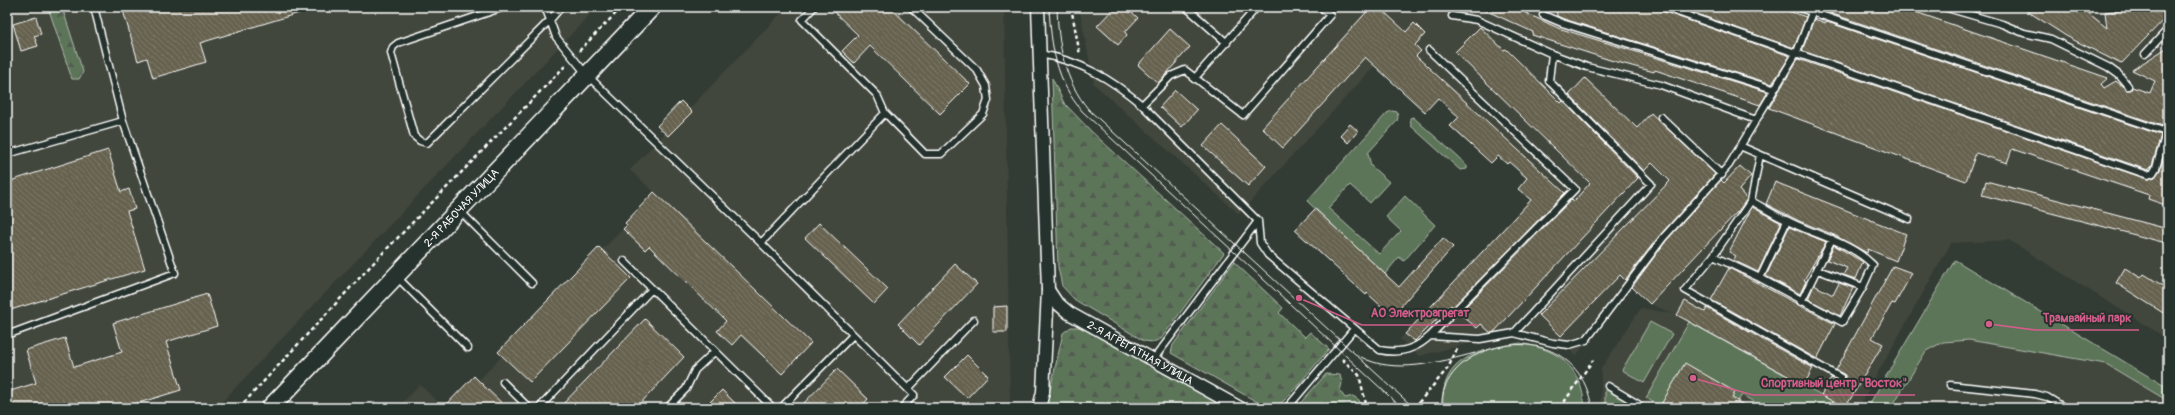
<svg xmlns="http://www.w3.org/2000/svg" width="2175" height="415" viewBox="0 0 2175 415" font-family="Pangolin,sans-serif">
  <defs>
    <pattern id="forest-firs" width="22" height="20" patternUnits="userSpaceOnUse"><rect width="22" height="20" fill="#5c7459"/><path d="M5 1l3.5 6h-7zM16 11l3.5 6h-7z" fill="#525c51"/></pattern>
    <pattern id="building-back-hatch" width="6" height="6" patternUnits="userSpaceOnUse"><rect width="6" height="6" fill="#66624f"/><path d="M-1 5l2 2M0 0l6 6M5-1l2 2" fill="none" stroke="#7d7a69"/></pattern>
  </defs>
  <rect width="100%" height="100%" fill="#333c34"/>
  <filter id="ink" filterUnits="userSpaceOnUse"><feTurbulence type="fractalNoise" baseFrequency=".025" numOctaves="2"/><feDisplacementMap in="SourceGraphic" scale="8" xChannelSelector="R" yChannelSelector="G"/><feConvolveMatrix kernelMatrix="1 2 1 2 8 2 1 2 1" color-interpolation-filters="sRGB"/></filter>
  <g filter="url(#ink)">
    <path fill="#42473c" d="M7,7h590l-381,401h-209z
      M787,7h217l6,401h-613l23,-23 23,22 31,-31 5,4 23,-24 -4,-4 101,-105 3,3 25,-25 -2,-2 29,-31 -24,-22 35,-37 3,3 24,-24 -3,-3z
      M1079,7h1089v332l-159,-99 -58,3 -93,165h-257v-39l40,-61 33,6 -24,-10 -21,-20 -53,72 -7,-8 -20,-12 -35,-4 -95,24 -19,-17 131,-141 -4,-20 -18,-16 -2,2 -8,-8 -8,7 -41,-37 9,-9 -69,-68 -151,165 -145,-130z
      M1955,260l213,128v20h-301z"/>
    <path fill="#5c7459" stroke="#aebaac" d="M1392,111l5,1 1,5 -1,4 -29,32 3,13 18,16 -19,21 -20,-18 -22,23 51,46 22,-23 -15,-14 19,-21 30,29 -31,36 -5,-4 -14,17 -78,-73 80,-88z
      M1413,117l54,48v4l-7,1 -49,-44 -1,-8z
      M1955,260l213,128v13l-62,-37 -137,-24 -26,2 -17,9 -35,57h-24z
      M1650,322l22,12 -28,49 -22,-13z
      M1689,322l156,86h-81l-22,-13 -4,6 -6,-3 -72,8 -14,-8z
      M1520,343c40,7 61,23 65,65h-142c-4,-51 37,-58 77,-65z
      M1605,389l23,13 -4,6h-19z"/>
    <path fill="url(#forest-firs)" stroke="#aebaac" d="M48,7h14l21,65 -4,7h-7z
      M1052,78l12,25 28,29 132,121 -63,86 -8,3 -9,-1 -69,-41 -13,-14 -4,-19z
      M1234,262l49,46 -4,5 26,24 5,-5 19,17 -43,50 -11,8h-9l-95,-54 2,-8z
      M1071,327h11l137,76 -3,5h-170l17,-75z
      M1326,374l14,1 2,8 -2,8 5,7 8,-2 6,4 3,8h-66z"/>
    <path fill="url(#building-back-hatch)" stroke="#fff" d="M122,7h187v3l-109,33 6,19 -53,16 -6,-20 -9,3z
      M829,7h61l80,77 -30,30 -70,-68 -16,17 -12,-12 16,-16z
      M1115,7h11l12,11 -13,14 2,3 -9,10 -21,-19z
      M1371,7h8l27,25 8,-9 11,11 -10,11 6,6 -5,5 149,137 -112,114 -2,-2 -36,36 -10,-7 126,-134 -13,-11 9,-11 -18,-16 -2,2 -9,-8 -7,7 -41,-37 9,-9 -21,-19 -13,14 -60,-55 -82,91 -21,-20z
      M1478,7h35l45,21 210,64 -8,13 -105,-35 -1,2 -44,-12 -78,-25 1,-3z
      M1556,7h103l3,4 128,45 -18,28 -208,-65 -7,-3z
      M1677,7h100l29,10 -12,31z
      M1832,7h69l207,71 -7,6 3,4 12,-7 11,9h4l1,-3 18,6 5,-12 -23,-11 36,-23v75l-5,4 -333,-113z
      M2021,7h60l26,21 -2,-16 19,-2 7,-3h37v8l-47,49 -55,-28z
      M36,17l5,17 -7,2 4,10 -17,5 -8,-27z
      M1814,19l12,4 1,-1 334,113 -9,31 -4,4 -346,-119z
      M1480,27l24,23 2,-1 55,54 2,-2 75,77 -144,154 -3,1 -10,-9 -4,4 -18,-15 113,-114 2,2 16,-18 -135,-131z
      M1170,29l20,18 -32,36 -20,-18z
      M1798,59l349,120 8,-2 5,-7 8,-28v64l-20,-7 1,-4 -137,-46 -5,14 -31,-10 -10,28 -197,-73z
      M1585,78l52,50 14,-15 64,61 -55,61 -35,45 -5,-5 -59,61 -22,-21 131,-134 -18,-18 -8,8 -75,-76z
      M1175,90l22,20 -15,17 -22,-20z
      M681,101l11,11 -24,24 -11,-10z
      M1350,124l8,7 -10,12 -8,-8z
      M1222,125l44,41 -18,20 -45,-40z
      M108,150l13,42 8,-3 6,20 -8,2 18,58 -138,42v-129z
      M1740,166l11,10 -12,14 8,9 -8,11 -89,94 -18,-17 34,-46 55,-61 3,3z
      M1986,181l182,48 -2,14 -184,-48z
      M1775,182l131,52 -10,27 -28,-12 -1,4 -33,-18 -35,-14 -33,-17z
      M654,192l157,151 -29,31 -41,-39 -9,10 -15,-14 9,-10 -77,-75 -4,4 -22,-21 4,-4 -2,-2z
      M1752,207l29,16 -23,49 -25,-12 3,-4 -7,-4z
      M1315,209l84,78 44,-49 10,9 -61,69 -25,-23 -1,2 -71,-65z
      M819,223l69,66 -14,15 -69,-66z
      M1789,227l37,15 -22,38 2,1 -6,13 -34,-18z
      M1834,245l29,17 -7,17 -13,-4 4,-7 -20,-8z
      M599,247l32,31 -101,104 -32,-30z
      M955,264l22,20 -58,61 -21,-21z
      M1893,266l19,7 -17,31 -3,-1 -20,35 11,6 -38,64 -24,-13 10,-17 10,4 4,-2v-5l-9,-5z
      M1729,268l106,56 -18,35 -106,-59z
      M2125,268l16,10 3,-4 24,15v27l-52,-33z
      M1839,283l14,5 -13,28 -32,-17 6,-14 19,10z
      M207,294l10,32 -51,16 15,48 -59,18h-115v-16l29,-9 -10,-33 39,-12 9,29 48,-15 -9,-29z
      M1685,301l20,11 2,-4 106,60 -9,17 -127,-70z
      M1007,306v26h-14v-25z
      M645,319l39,38 -48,51h-77z
      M967,355l21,21 -21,22 -22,-21z
      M1685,363l50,29 -3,6 17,10h-90z
      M837,369l31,30 -8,9h-61z
      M474,376l12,12 21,20h-64z
      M722,390l18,18h-36z"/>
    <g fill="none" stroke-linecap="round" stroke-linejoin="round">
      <g stroke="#fff" stroke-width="9">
        <path id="lane" d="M504,7l-106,36 -5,4 -2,6 23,83 6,5 7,2 123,-123 11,-13
          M543,7l4,5 9,25 31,38 174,168 124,-130
          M814,7l-12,13 75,75 8,18 40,41h16l42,-40 5,-14 -2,-14 -9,-16 -66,-63
          M1186,7l41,36
          M1663,7l485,168 5,-2 3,-5 12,-42
          M1797,7l369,125
          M1944,7l58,17 22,9 27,6 57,28 11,8 9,11
          M1543,15l19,8 211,66
          M1452,16l25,4 75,34
          M1040,54c41,7 71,25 102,51l116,116 2,22 8,12 112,95c19,4 35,0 50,-14l145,-147 -146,-139
          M2145,54l23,-25
          M1194,79l63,-72
          M1142,105l29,-29 14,-6 58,45 87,-100 -9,-8
          M1661,117l61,58
          M1740,146l169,73
          M7,154l116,-33
          M1760,155l-9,46 -38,55 -28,34 156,88
          M459,210l73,73
          M761,243l153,152 -12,13
          M1713,256l47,22 82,44 21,-35 10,-22c-24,-24 -57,-29 -87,-45 -12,-5 -23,-13 -35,-19
          M624,261l149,147
          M1818,270l45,17
          M396,276l72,72
          M1760,278l27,-57
          M1801,302l31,-63
          M1514,333l137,-149 -102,-103 3,-27 35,13 74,18 95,35
          M7,335l168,-62 -52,-152 -29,-114
          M1430,336l50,3 34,-6 39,10 16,2 17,-5 77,-102 66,-73 68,-113 17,-45
          M1153,360l105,-139
          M503,382l26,26
          M1950,385l85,9 12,3 18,11
          M1608,386l30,18 -2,4
          M908,389l66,-69
          M539,408l113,-119
          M667,408l19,-19 9,-19 20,-19
          M781,408l72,-73
          M1287,408l67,-79"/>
      </g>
      <g stroke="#fff" stroke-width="15">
        <g id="street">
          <path d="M1038,7l10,283 -5,102 -4,16"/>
          <path id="s1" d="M1048,290l8,12 13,11 171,95"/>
        </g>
      </g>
      <g stroke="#fff" stroke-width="20">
        <g id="secondary">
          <path id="s2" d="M270,408l382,-401"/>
        </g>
      </g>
      <path stroke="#fff" stroke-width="2.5" stroke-dasharray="4 3" stroke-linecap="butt" d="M1071,7l9,48
        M579,51l43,-44
        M1342,359l17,16 8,33
        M239,408l139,-150 188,-193
        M1414,408l34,-40 10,-21
        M1560,408l33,-48"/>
      <use href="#lane" stroke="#26332d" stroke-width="6"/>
      <use href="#street" stroke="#26332d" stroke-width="12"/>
      <use href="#secondary" stroke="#26332d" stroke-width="17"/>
      <path stroke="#fff" stroke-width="1" d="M1049,7c2,39 7,74 33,104l320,297
        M1057,7c1,38 7,73 32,103l325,298
        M1361,357c33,18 79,5 114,-4
        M1442,408c-6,-68 134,-100 150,0"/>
    </g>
  </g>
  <g text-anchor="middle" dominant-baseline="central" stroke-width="4" stroke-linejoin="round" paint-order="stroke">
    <g font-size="11" fill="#fff" stroke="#26332d">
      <text stroke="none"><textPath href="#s2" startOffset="277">2-Я РАБОЧАЯ УЛИЦА</textPath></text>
      <text stroke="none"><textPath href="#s1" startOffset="113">2-Я АГРЕГАТНАЯ УЛИЦА</textPath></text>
    </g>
  </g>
  <path fill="none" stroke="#d45d8c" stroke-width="1.5" d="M1299 298L1362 325H1477M1989 324L2035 330H2139M1693 378L1753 395H1915"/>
  <g fill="#d45d8c" stroke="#26332d" stroke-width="1.5">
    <circle cx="1299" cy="298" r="4"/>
    <circle cx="1989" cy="324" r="4"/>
    <circle cx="1693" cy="378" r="4"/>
  </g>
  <g font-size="12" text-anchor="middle" font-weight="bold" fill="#d45d8c" stroke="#26332d" stroke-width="4" stroke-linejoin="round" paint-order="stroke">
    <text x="1420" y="317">АО Электроагрегат</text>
    <text x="2087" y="322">Трамвайный парк</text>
    <text x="1834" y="387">Спортивный центр "Восток"</text>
  </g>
  <rect width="2175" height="415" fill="none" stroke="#26332d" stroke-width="24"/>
  <rect x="12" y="12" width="2151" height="391" fill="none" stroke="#fff" stroke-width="1.5" filter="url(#ink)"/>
</svg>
